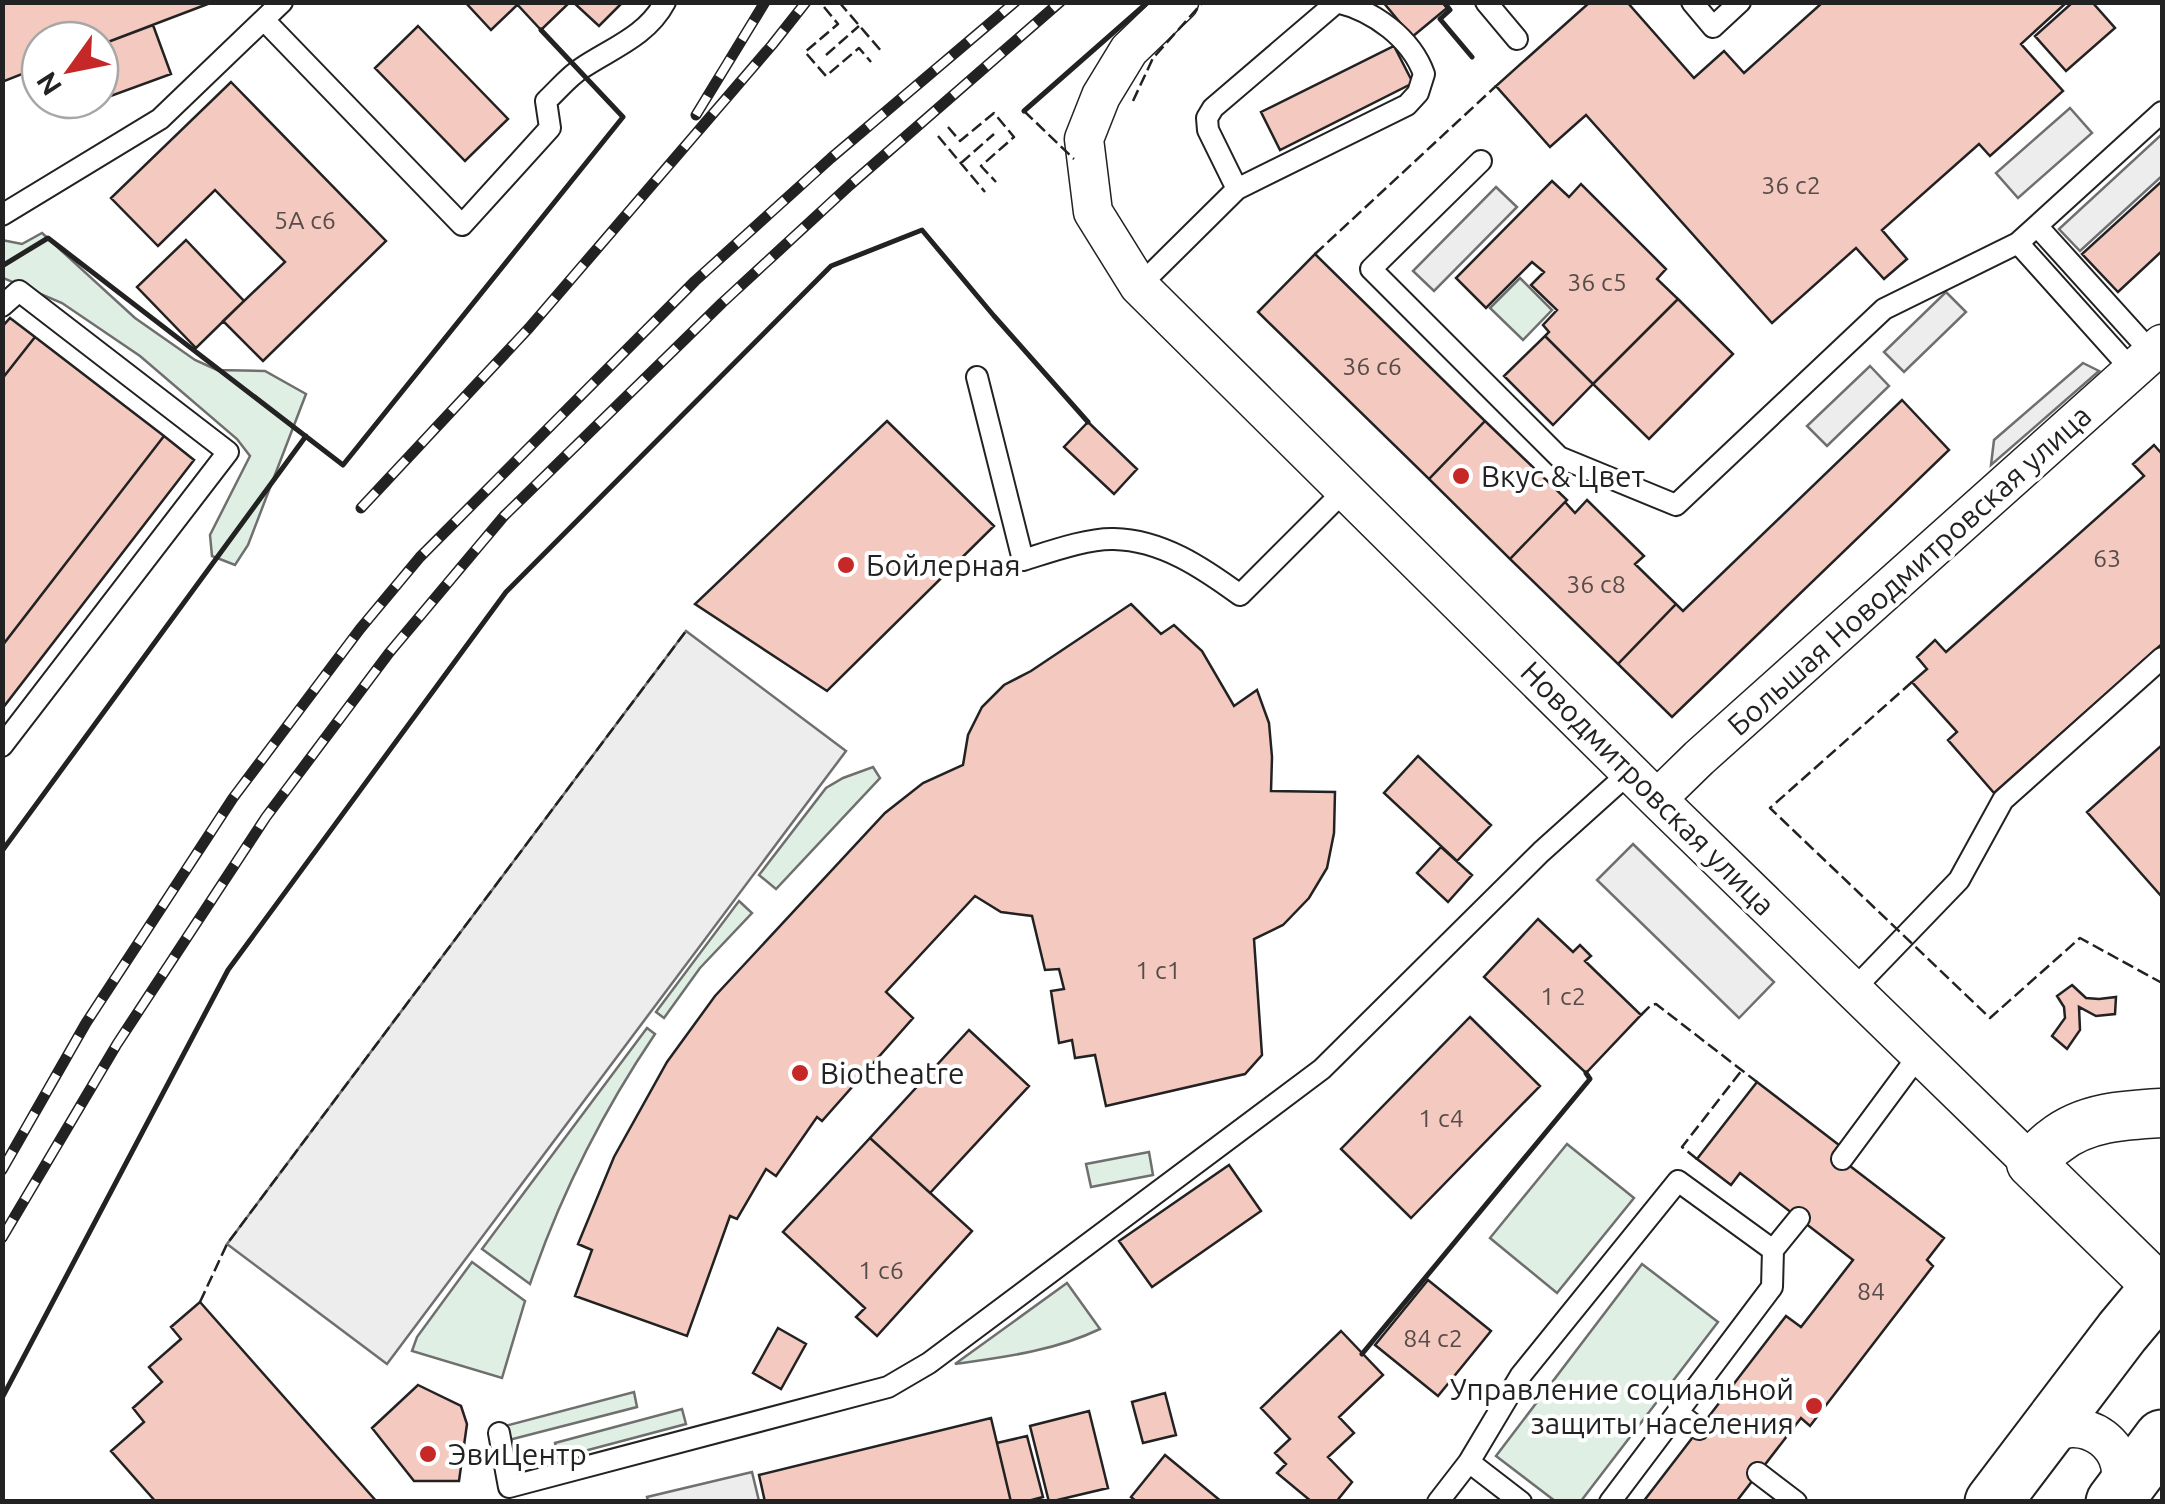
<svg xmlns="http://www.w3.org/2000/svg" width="2165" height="1504" viewBox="0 0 2165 1504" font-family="Ubuntu,sans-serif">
  <rect width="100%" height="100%" fill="#fff"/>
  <path fill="#e0efe3" stroke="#6f6f6f" stroke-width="2.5" d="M42,233l93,85 60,42 22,10 48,1 41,23 -58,151 -13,20 -23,-9 -2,-21 40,-79 -13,-17 -97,-83 -78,-53 -59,-25 -1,-38 20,4z
    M1520,278l32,32 -29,30 -33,-32z
    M873,767l7,11 -104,111 -17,-14 67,-87 17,-10z
    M739,901l13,12 -52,55 -36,50 -8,-6z
    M647,1028l8,6c-52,77 -95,162 -125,250l-48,-35z
    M1567,1144l67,54 -77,95 -67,-55z
    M1149,1152l4,23 -62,12 -5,-23z
    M472,1262l53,39 -23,77 -90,-27 5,-14z
    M1642,1264l76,58 -137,179h-26l-59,-45z
    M1067,1283l33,46c-46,22 -95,28 -145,35z
    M634,1392l3,15 -128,33 -4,-14z
    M682,1409l4,15 -128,34 -3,-15z"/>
  <path fill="#ededed" stroke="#6f6f6f" stroke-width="2.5" d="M2070,108l22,25 -74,65 -22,-25z
    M2162,134v42l-82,75 -21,-22z
    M1496,187l21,20 -83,84 -21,-20z
    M1946,292l20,20 -62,60 -20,-20z
    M2083,363l16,8 -108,94 3,-25z
    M1870,366l19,20 -62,60 -20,-20z
    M686,631l160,120 -459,613 -160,-120z
    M1633,844l141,138 -35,36 -142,-138z
    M752,1472l7,29h-111l-1,-4z"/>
  <path fill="#f3c9c0" stroke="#222" stroke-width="2.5" d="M2,2h211l-113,43v-5h-60v27l-38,15z
    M465,2h50l2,3 -26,25z
    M515,2h55l-29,28z
    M573,2h50l-24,24z
    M1383,2h59l5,6 -35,29z
    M1590,2h37l67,76 30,-27 20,22 79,-71h244l-46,42 42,47 -73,65 -11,-12 -97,86 25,29 -23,20 -28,-31 -84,75 -186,-208 -36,32 -54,-61z
    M2073,2h19l23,26 -49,43 -31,-35z
    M153,25l18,49 -93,34 -3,-8h25v-55z
    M418,26l90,93 -43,42 -90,-93z
    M1394,46l19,37 -133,67 -19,-38z
    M231,82l155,159 -123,120 -40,-40 62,-59 -70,-72 -57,56 -47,-48z
    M1552,181l17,16 12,-13 85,85 -9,10 21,20 -85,85 -48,-48 4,-4 -6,-7 14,-15 -26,-25 13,-13 -12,-10 -46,46 -30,-30z
    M2162,181v70l-44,41 -36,-38z
    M186,240l58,61 -48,47 -59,-61z
    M1315,254l170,167 -56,58 -171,-167z
    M1678,299l55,55 -84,85 -56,-55z
    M10,318l25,19 -33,42v-52z
    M1545,336l48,48 -40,41 -49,-49z
    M35,337l129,99 -162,210v-267z
    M1902,400l47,50 -277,267 -54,-53 58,-60 7,7z
    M887,421l107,105 -167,165 -132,-87z
    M1485,421l82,79 -57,59 -81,-80z
    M1088,422l49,47 -23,25 -50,-47z
    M164,436l30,24 -192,249v-63z
    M2154,445l8,9v190l-168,149 -46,-53 9,-8 -45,-50 15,-13 -10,-12 18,-17 11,12 198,-176 -11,-12z
    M1587,500l57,56 -9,8 41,40 -58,60 -108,-105 55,-57 10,11z
    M1131,604l30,30 13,-9 28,26 32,55 23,-16 12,33 3,34 -1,34 64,1 -1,41 -7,35 -18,30 -26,27 -29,14 8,116 -17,19 -139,32 -11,-51 -20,3 -3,-18 -13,3 -8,-52 13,-2 -5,-20 -14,1 -13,-54 -31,-4 -26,-16 -89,96 27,26 -91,103 -5,-4 -41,59 -10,-7 -29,50 -7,-3 -43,120 -112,-40 17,-46 -14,-6 36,-87 53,-95 48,-66 170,-183 38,-30 40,-18 5,-30 14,-28 22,-22 27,-14z
    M2162,745v152l-75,-85z
    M1418,756l73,69 -34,36 -73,-68z
    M1441,847l31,28 -24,27 -31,-29z
    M1538,919l35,33 7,-7 11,11 -6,5 56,54 -55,58 -102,-96z
    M2072,985l14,13 13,1 17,-2 -1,17 -19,2 -17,-9 1,23 -13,19 -15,-13 13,-18 -1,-11 -7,-11z
    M1470,1017l70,69 -129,132 -70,-69z
    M969,1030l60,56 -99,107 -60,-55z
    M1757,1082l82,63 -6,8 111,85 -17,22 6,6 -123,160 -9,-8 -65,84h-93l143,-186 15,11 52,-67 -113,-87 -9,12 -34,-26z
    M870,1138l102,93 -95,105 -21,-19 9,-9 -82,-76z
    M1229,1165l32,46 -109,76 -33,-46z
    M1428,1280l63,51 -53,65 -63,-51z
    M200,1302l177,200h-221l-45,-51 33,-29 -11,-14 29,-26 -13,-15 32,-28 -10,-12z
    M778,1328l28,16 -25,45 -28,-16z
    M1341,1331l42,44 -44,42 15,16 -26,24 24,25 -16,20h-24l-35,-29 9,-9 -11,-11 15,-14 -29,-31z
    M418,1385l43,21 6,18 -8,57h-45l-42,-53z
    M1165,1393l11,42 -33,8 -11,-41z
    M1089,1411l19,77 -59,14 -19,-76z
    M991,1418l20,84h-246l-6,-27z
    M1027,1436l16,61 -19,5h-13l-14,-59z
    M1165,1455l57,47h-85l-6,-5z"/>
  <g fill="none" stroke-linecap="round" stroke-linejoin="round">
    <g stroke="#222" stroke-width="24">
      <path id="service" d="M1486,2l31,37
        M1692,2l21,25 27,-25
        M264,20l198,205 88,-97 -4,-27c12,-11 23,-25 36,-33 30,-20 65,-32 83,-66
        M1481,161l-110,108 188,188 117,48 208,-196 134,-66 144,-131
        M1237,189l-29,-59 -1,-12 6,-10 124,-106
        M2,215l158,-96 122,-117
        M2037,226l115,127
        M2018,243l114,127
        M1139,286l98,-97 170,-84 11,-12 6,-19c-13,-36 -50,-63 -87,-72
        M2,306l17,-15 209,161 -226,294
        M977,377l46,183c26,-8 65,-22 91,-21 48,1 89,29 126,56l105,-105
        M1853,990l106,-110 44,-80 159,-142
        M1842,1159l77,-104
        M1678,1413l21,16
        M499,1433l10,54 379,-100 41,-24 393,-294 219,-217 89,-80
        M1469,1462l52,-87 157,-194 95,69
        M1758,1473l38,29
        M1438,1502l31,-40 52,40
        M1610,1502l162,-215 1,-37 26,-32"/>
    </g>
    <g stroke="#222" stroke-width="41">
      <path id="minor" d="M1179,2l-50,48 -28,46 -17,43 9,73 46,74 518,513 374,364
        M1657,799l42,-41 463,-414
        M2039,1442c41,-38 103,8 75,57"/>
    </g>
    <g stroke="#222" stroke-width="51">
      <path id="tertiary" d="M2162,1113c-37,2 -77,4 -107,28 -9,6 -16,15 -24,22l131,128"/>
    </g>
    <g stroke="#222" stroke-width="59">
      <path id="primary" d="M1993,1502l129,-170 40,-48
        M2114,1502l48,-64"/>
    </g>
    <use href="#service" stroke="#fff" stroke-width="20"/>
    <use href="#minor" stroke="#fff" stroke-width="38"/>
    <use href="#tertiary" stroke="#fff" stroke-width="48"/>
    <use href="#primary" stroke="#fff" stroke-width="55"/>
    <g stroke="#222" stroke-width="11">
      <path id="rail" d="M696,115l69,-113
        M361,508l168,-180 243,-283 34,-43
        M2,1170l84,-147 147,-225 127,-169 60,-72 275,-276 136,-123 184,-156
        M2,1238l115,-194 149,-227 123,-164 115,-137 218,-213 128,-118 210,-183"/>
    </g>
    <use href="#rail" stroke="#fff" stroke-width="8" stroke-dasharray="22" stroke-linecap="butt"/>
    <path stroke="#222" stroke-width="2.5" stroke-dasharray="12 5" stroke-linecap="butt" d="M839,2l43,50
      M824,7l14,17 -33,28 21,24 33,-28 12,14
      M826,55l33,-29
      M1133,101l20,-43 50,-56
      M1024,111l50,48
      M948,127l12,14 34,-28 20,24 -33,29 15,16
      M938,136l47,56
      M961,163l33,-29
      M1315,254l181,-168
      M1912,682l-142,126 220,210 90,-80 82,45
      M1641,1015l10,-10 5,-1 101,78
      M1697,1159l-15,-12 60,-77
      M200,1302l27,-58 459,-613"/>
    <path stroke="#222" stroke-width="5" d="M1444,2l6,8 -10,9 32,38
      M1024,111l124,-109
      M2,266l46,-28 295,227 280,-348 -82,-87
      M2,851l304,-415
      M1362,1354l228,-275 -4,-6
      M2,1398l226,-428 278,-378 325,-326 91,-36 72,86 94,106"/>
  </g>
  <g fill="#c62828" stroke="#fff" stroke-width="4">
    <circle cx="1461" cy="476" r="10"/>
    <circle cx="846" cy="565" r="10"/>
    <circle cx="800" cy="1073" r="10"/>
    <circle cx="1814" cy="1406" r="10"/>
    <circle cx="428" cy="1454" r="10"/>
  </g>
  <g text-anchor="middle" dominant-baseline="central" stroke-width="8" stroke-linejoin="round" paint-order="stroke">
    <g font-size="25" fill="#564c4a">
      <text x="1791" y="185">36 с2</text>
      <text x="305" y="220">5А с6</text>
      <text x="1597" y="282">36 с5</text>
      <text x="1372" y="366">36 с6</text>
      <text x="2107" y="558">63</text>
      <text x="1596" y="584">36 с8</text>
      <text x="1158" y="970">1 с1</text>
      <text x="1563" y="996">1 с2</text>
      <text x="1441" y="1118">1 с4</text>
      <text x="881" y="1270">1 с6</text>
      <text x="1871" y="1291">84</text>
      <text x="1433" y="1338">84 с2</text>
    </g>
    <g font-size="30" fill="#222" stroke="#fff" text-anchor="start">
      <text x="1481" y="476">Вкус &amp; Цвет</text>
      <text x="866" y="565">Бойлерная</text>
      <text x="820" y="1073">Biotheatre</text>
      <text x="1794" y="1389" text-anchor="end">Управление социальной<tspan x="1794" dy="34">защиты населения</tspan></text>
      <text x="448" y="1454">ЭвиЦентр</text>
    </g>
    <g font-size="30" fill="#222" stroke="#fff">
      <text transform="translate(1909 570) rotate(-42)">Большая Новодмитровская улица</text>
      <text transform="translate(1648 788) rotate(45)">Новодмитровская улица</text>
    </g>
  </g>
  <rect width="2165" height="1504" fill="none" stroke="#222222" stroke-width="10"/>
  <g transform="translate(70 70) rotate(237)"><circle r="48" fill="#ffffff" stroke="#a7a7a7" stroke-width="2.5"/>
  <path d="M0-8L18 38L0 25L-18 38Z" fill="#c62828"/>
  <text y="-15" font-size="28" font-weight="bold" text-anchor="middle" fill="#222222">N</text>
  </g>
</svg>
